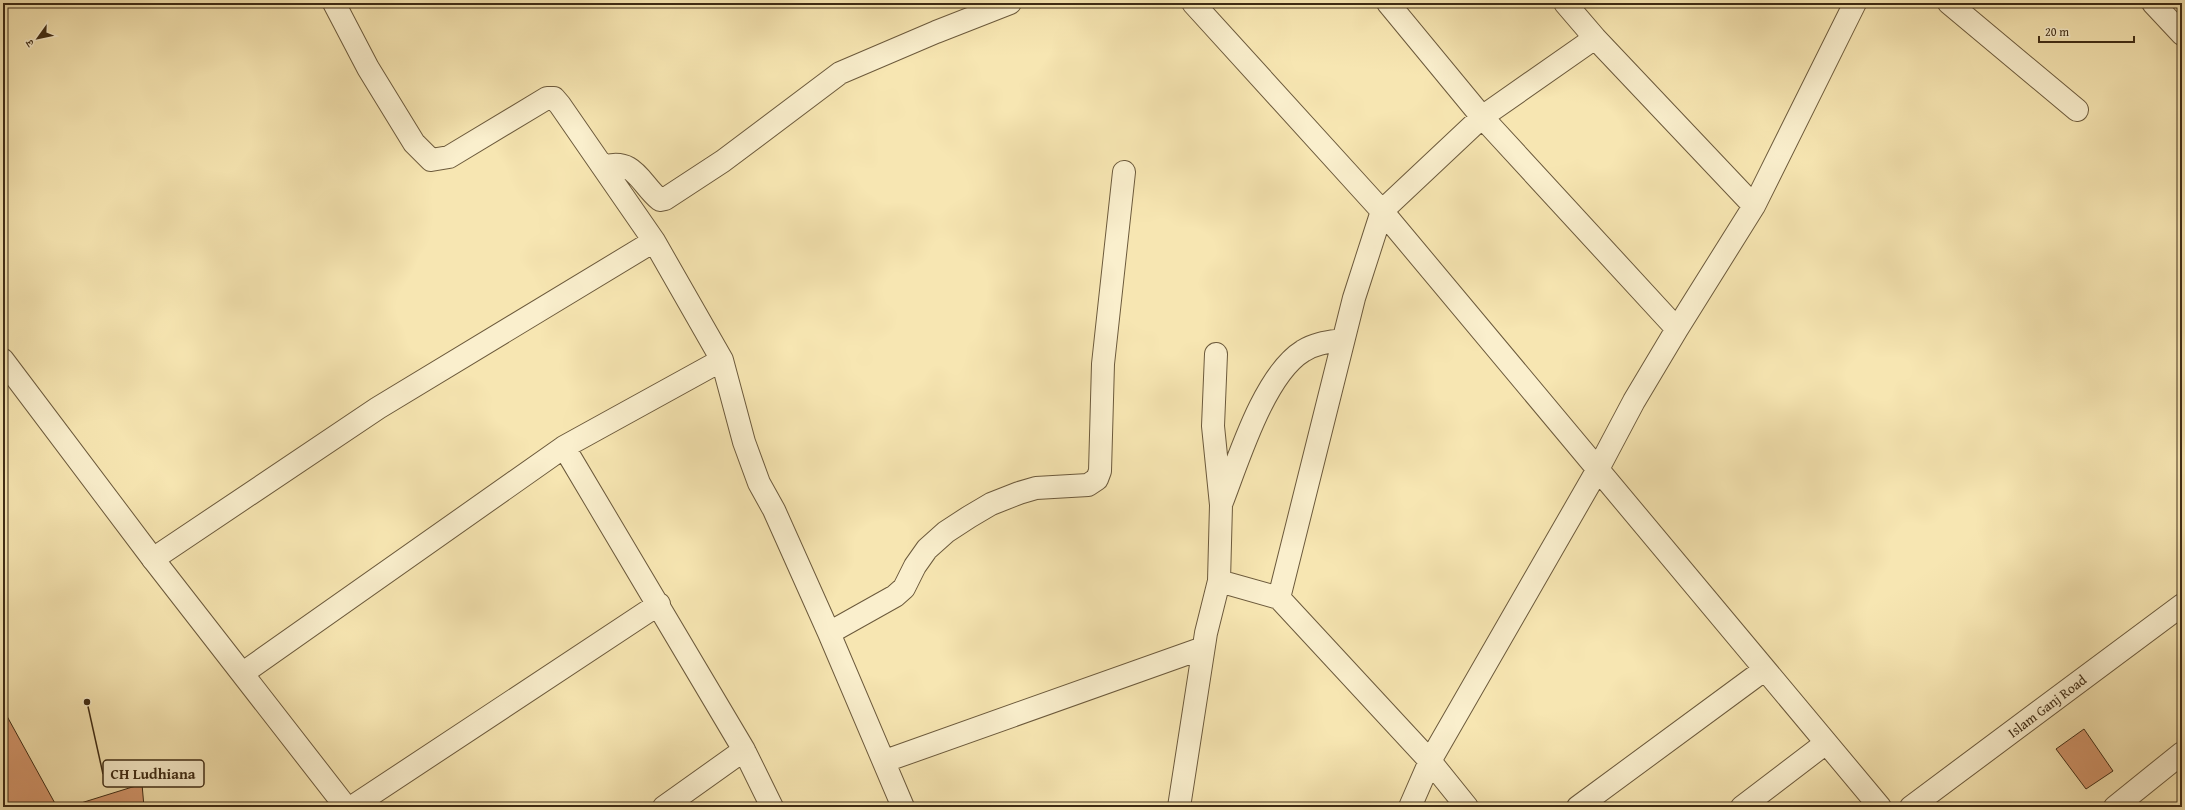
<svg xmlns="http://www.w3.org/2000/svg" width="2185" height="810" viewBox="0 0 2185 810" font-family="'Gentium Book Plus','Noto Serif Devanagari',serif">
  <rect width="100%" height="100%" fill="#f7e6b2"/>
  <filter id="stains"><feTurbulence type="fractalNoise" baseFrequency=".005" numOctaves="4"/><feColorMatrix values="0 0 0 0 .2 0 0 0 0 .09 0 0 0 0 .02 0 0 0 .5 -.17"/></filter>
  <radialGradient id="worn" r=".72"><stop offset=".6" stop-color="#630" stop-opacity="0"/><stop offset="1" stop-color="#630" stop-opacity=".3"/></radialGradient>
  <path fill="#d5986e" stroke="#3e2b14" d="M3,709l54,98h-54z
    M2084,729l29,42 -27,18 -30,-40z
    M142,784l2,23h-76z"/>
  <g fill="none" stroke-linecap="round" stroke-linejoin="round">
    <g stroke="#6c5a3c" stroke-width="24">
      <path id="minor" d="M334,3l34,65 46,75 17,17 18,-3 98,-59h7l6,7 94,136 68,119 22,82 15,41 15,27 55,123 74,174
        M1193,3l189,208 498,596
        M1388,3l94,114 195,212
        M1565,3l30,35 159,168
        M1949,3l128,107
        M2153,3l29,31
        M603,167c32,-10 37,17 57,33l5,-1 58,-38 117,-88 96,-41 74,-29
        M1216,354l-3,72 8,79 -2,76
        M564,447l158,-87
        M1222,502c16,-41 42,-127 81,-151 12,-8 26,-9 40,-11
        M153,559l225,-151 276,-167
        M1279,598l75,-300 28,-87 100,-94 113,-79
        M829,633l66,-37 9,-8 11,-22 12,-17 19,-17 23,-15 22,-13 28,-11 17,-5 52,-3 9,-6 3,-8 3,-107 21,-192
        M243,673l321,-226 180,303 28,57
        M885,761l318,-113
        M352,807l307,-203
        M664,807l80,-57
        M1179,807l27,-174 13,-52 60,17 151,163 37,46
        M1410,807l20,-46 168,-292 36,-68 43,-72 77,-123 101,-203
        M1578,807l186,-137
        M1742,807l84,-64
        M1911,807l271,-202
        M2115,807l67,-54"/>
    </g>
    <g stroke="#6c5a3c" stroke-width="24">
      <path id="tertiary" d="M3,360l150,199 193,248"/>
    </g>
    <use href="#minor" stroke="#faefcd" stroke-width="22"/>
    <use href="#tertiary" stroke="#faefcd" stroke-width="22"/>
  </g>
  <g text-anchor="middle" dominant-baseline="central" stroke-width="3.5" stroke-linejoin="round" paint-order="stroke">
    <g font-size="14" fill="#3e2b14" stroke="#faefcd">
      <text transform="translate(2047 706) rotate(-37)">Islam Ganj Road</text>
    </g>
  </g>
  <path fill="none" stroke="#3e2b14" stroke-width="1.5" d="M87 702L103 774"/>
  <circle fill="#3e2b14" stroke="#faefcd" stroke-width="1.5" cx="87" cy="702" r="4"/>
  <rect fill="#faefcd" stroke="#3e2b14" stroke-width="1.5" x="103" y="760" width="101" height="27" rx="4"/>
  <g font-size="15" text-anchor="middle" font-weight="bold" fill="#3e2b14">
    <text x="153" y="779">CH Ludhiana</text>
  </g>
  <rect width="2185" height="810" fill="none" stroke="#f7e6b2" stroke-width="16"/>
  <rect x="4" y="4" width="2177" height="802" fill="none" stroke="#3e2b14" stroke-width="2"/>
  <rect x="8" y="8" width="2169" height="794" fill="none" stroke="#3e2b14"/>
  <g transform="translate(38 38) rotate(237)" stroke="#faefcd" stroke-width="3" paint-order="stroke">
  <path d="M0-3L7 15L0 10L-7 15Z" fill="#3e2b14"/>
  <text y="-6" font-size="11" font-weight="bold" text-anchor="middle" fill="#3e2b14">उ</text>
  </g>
  <path d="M2039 36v6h95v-6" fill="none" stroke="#3e2b14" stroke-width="2"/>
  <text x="2045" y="36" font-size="12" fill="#3e2b14" stroke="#faefcd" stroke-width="3" paint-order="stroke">20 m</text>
  <rect width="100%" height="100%" filter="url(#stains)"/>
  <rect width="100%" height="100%" fill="url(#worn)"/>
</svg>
